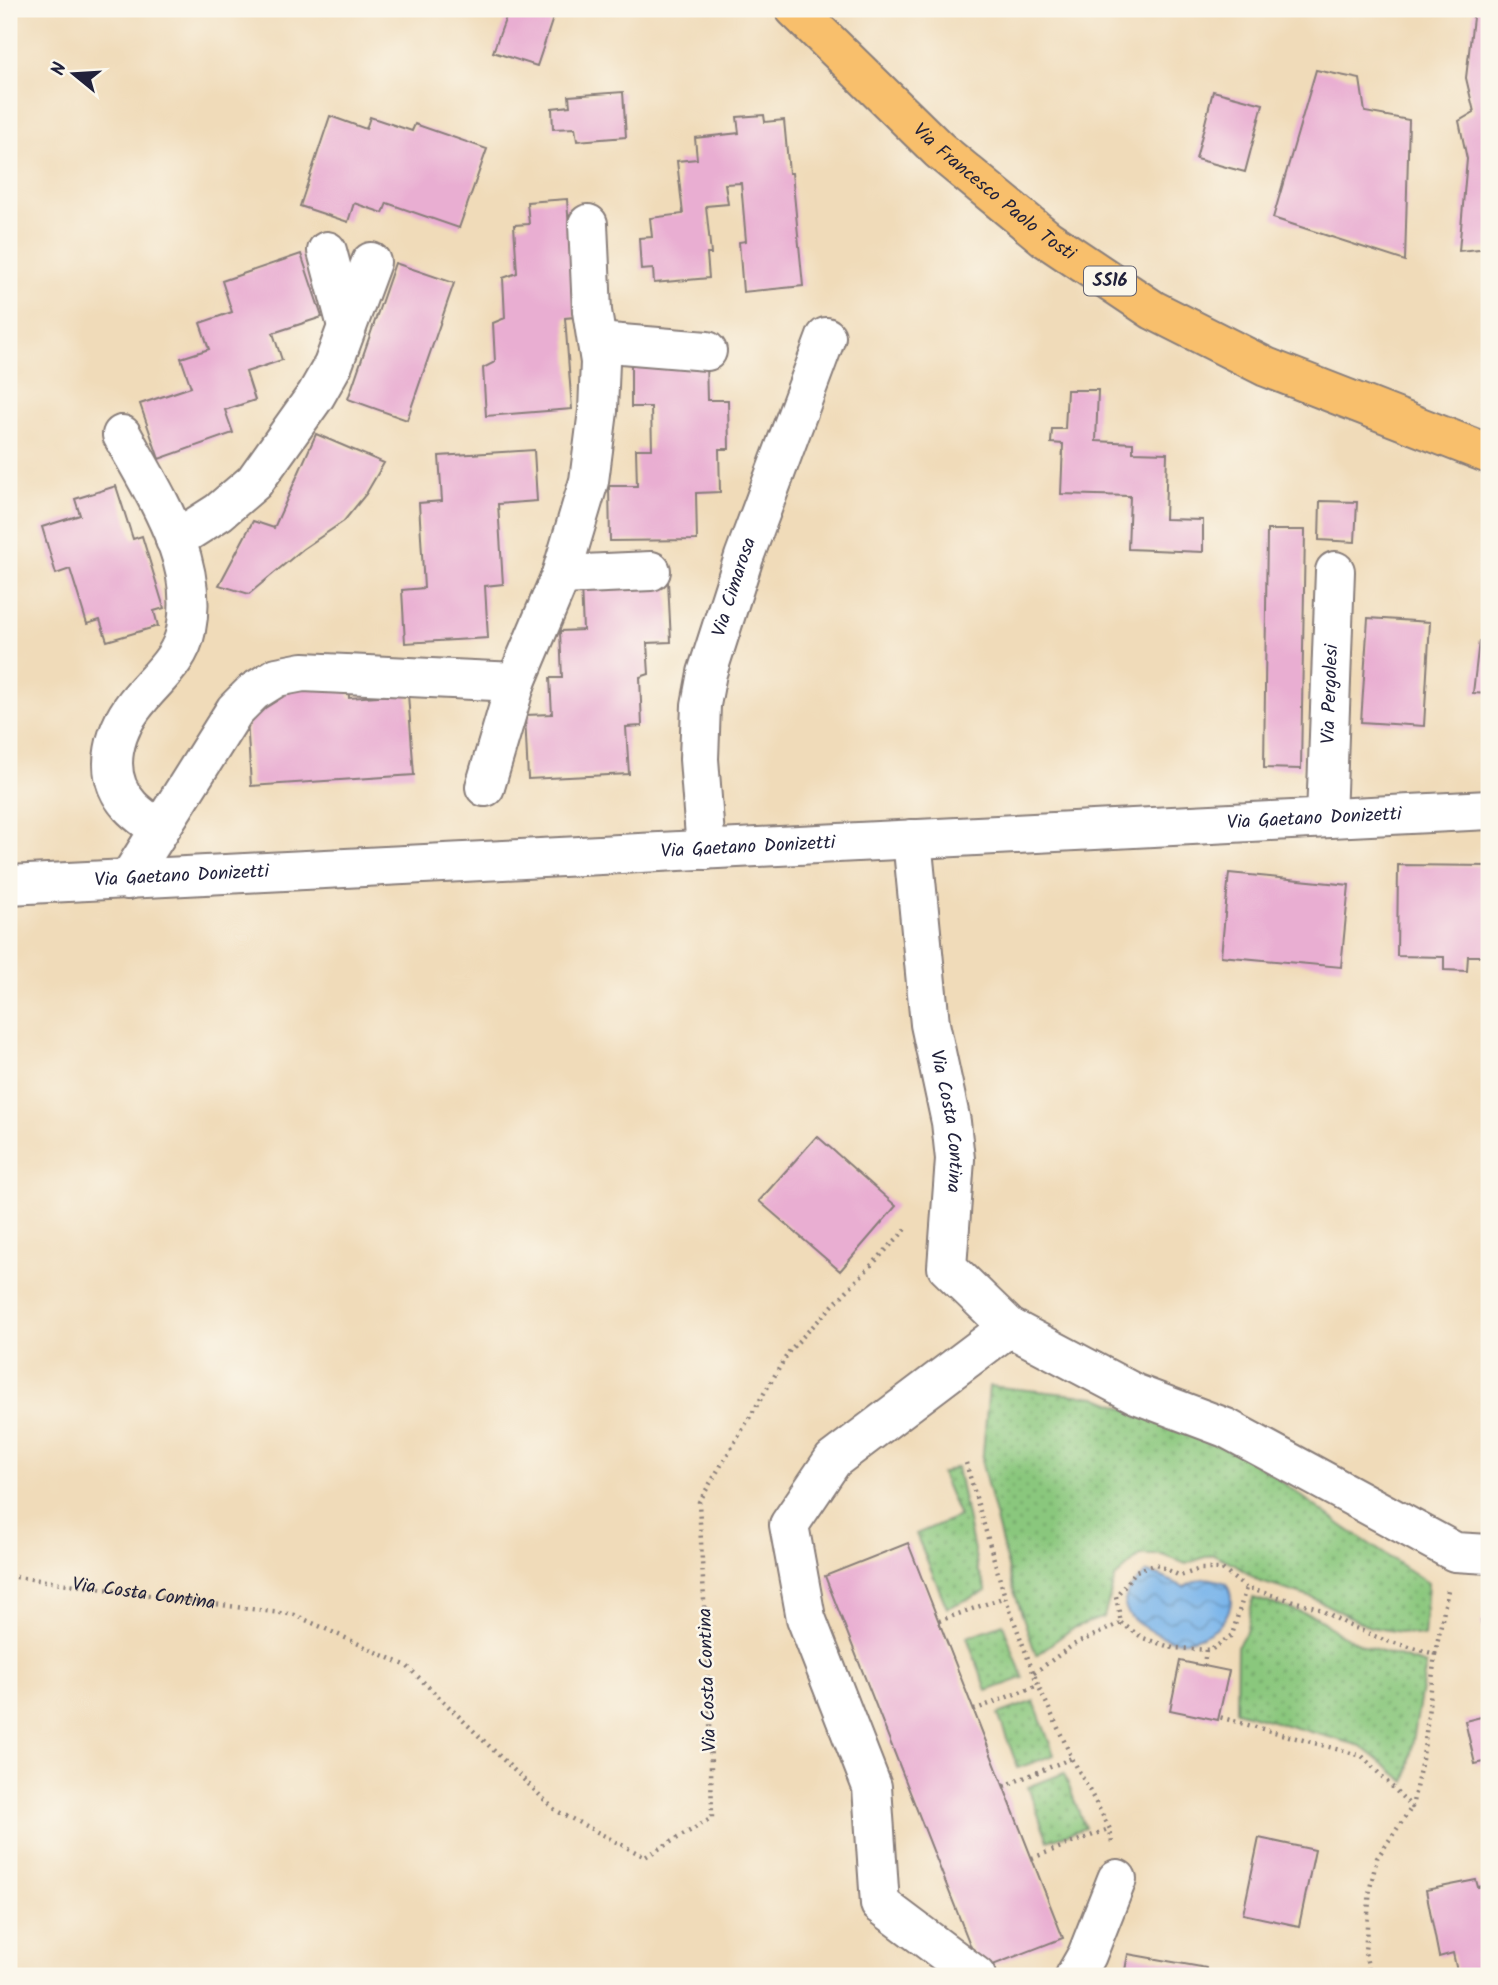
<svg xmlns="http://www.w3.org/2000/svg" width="1498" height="1985" viewBox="0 0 1498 1985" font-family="Kalam,sans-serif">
  <defs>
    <pattern id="grass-dots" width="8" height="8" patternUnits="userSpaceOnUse" patternTransform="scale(1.75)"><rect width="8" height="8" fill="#8ac77d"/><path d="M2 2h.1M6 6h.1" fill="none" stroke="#70a168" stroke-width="1.8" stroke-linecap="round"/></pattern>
    <pattern id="water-waves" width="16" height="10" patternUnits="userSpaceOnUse" patternTransform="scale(1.75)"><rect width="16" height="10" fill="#78b4ea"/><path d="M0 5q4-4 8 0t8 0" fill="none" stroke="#6292bf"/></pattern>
  </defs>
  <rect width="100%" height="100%" fill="#fbf7ec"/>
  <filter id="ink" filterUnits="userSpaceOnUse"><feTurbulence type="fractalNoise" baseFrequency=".0143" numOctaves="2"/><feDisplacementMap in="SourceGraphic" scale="14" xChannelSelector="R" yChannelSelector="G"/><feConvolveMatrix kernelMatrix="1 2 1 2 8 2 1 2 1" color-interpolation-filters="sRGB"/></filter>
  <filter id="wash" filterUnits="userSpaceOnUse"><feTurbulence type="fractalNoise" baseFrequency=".00686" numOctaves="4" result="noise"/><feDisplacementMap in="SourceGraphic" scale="28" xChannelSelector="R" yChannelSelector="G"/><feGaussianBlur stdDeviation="1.57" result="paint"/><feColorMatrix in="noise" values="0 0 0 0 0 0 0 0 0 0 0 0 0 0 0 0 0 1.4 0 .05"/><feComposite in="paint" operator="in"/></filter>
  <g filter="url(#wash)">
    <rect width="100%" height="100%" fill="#f0dbb9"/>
    <path fill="url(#grass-dots)" stroke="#56745c" stroke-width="2" d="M989,1386l107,11 153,61 95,69 84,56 -4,53 -54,-9 -57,-29 -55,-17 -23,-17 -22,-10 -27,10 -23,-9h-22l-26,23 -11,39 -31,11 -37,27 -22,-64 -32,-127z
      M957,1467l21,103 9,21 -40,17 -31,-74 43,-18 -18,-42z
      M1253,1598l64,19 20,16 26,12 63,20 -20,117 -45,-36 -125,-35 1,-65 9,-14z
      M1003,1624l20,54 -36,13 -20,-54z
      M1034,1701l20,54 -36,13 -20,-54z
      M1064,1773l21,55 -37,13 -20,-54z"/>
    <path fill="url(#water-waves)" stroke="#4d6b92" stroke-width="2" d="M1147,1573l13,3 24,11c18,-10 22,-11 42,-4 7,13 7,22 -1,35 -9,15 -35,25 -52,22 -9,-2 -18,-7 -25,-11 -33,-16 -28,-37 -1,-56z"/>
    <g id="blocks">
      <path fill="#e9aed2" d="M509,9h26l19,6 -17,51 -44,-14z
        M1474,9h15v239l-30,3 8,-92 -8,-38 15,-9 -8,-34z
        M1316,70l44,9 5,33 44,8 -4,141 -132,-43z
        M1213,91l50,13 -18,68 -49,-13z
        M623,92l3,45 -49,4 -2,-13 -22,1 -1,-21 18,-2 -1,-10z
        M764,115l1,7 19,-2 5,53h3l11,113 -60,6 -4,-50 7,-1 -5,-58 -16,1 3,20 -22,2 5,48h-4l2,24 -55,5 -1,-14 -12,1 -2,-32 13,-1 -2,-19 33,-4 -6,-53 20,-2 -2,-21 44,-5 -2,-16z
        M330,116l36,13 4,-12 42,14 3,-7 72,25 -28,79 -72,-25 -4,10 -29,-10 -6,19 -48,-16z
        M567,199l8,118 -10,1 7,91 -86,7 -3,-48 12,-6 -2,-39 12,-5 -2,-40 14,-5 -3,-48 15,-1 -2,-22z
        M301,254l21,63 -49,16 9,27 -36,12 9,28 -30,10 8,23 -74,26 -19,-55 51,-17 -10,-29 28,-9 -9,-26 32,-11 -10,-31z
        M395,263l59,20 -47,137 -59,-21z
        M706,360l1,40h21l1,49h-10l1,43 -24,1 1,47 -87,1 -1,-55h28l-1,-37h16l-1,-42h-20v-45z
        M1067,390h31l-2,51 37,2v9l34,1 -2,66 38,1v32l-75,-3 2,-53 -69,-2 2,-50 -12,-1 1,-14h13z
        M316,434l68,29 -18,31 -22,27 -41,28 -54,45 -30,-9 34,-64 21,7z
        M534,450l3,51 -39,3 5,80 -18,2 3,52 -83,5 -3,-53 22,-2 -5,-85 23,-2 -3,-45z
        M116,486l17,53 9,-3 22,72 -10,3 4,15 -51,15 -7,-21 -13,4 -17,-55 -14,5 -14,-47 38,-12 -5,-16z
        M1320,501l37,1 -2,40 -36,-2z
        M1267,530h38l-4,239 -37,-1z
        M668,581l3,61 -24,1 2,31 -9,3 2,49 -16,1 3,47 -101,5 -3,-64 27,-1 -2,-36h12l-2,-47 23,-1 -2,-44z
        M1368,618l62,4 -6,104 -63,-4z
        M1479,641l10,1v52l-16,-1z
        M348,682l1,16 59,-4 6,81 -163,11 -5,-85 23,-14z
        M1398,865l91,1v90h-21l-1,15 -23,-1v-13l-47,-1z
        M1229,873l120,12 -8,82 -120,-11z
        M817,1136l79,70 -56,65 -81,-70z
        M908,1543l155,395 -83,32 -155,-394z
        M1489,1619v31h-1l-7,-29z
        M1180,1661l49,10 -11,49 -48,-10z
        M1489,1715v46l-14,3 -10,-43z
        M1259,1838l56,12 -16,76 -56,-12z
        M1476,1880l2,7 11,-2v91h-31l-5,-23 -14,4 -13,-67z
        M1128,1954l79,14 -1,8h-82z"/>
    </g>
  </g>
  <g filter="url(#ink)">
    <use href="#blocks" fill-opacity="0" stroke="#897e7a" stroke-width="2"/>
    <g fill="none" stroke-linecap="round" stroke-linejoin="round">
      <g stroke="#897e7a" stroke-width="42">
        <g id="minor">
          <path d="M327,251l20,75"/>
          <path d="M597,342l110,9"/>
          <path d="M122,435c32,59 78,125 64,195 -5,28 -27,46 -44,66 -27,30 -43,77 -12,110 8,9 20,16 29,24"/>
          <path d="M175,540l44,-28 35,-30 62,-87 17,-30 38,-103"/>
          <path d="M561,575l90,-4"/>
          <path d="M485,787l31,-105"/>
          <path id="s2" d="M1326,818l9,-247"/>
          <path id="s3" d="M912,839l18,185 21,98 4,37 -8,108 62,60 127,67 90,34 229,124 34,2"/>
          <path id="s4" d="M706,850l-7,-91 2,-54 6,-32 37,-116 82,-220"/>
          <path d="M128,880l107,-170 18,-18 24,-15 26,-5 213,10 45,-107 28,-94 9,-70 2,-49 -8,-51 -4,-87"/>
          <path id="s5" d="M9,885l1480,-75"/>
          <path d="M976,1976l-96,-72 -8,-117 -66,-169 -17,-93 44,-65 176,-133"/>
          <path d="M1075,1976l12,-21 30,-76"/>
        </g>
      </g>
      <g stroke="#897e7a" stroke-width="42">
        <g id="major">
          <path id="s6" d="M795,9l144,141 108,89 106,71 113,57 223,87"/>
        </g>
      </g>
      <g stroke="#897e7a" stroke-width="4.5" stroke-dasharray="2 5" stroke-linecap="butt">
        <path d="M966,1463l39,134 33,88 34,73 38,71 2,14"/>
        <path id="s1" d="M9,1576l286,39 112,51 148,144 90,47 67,-39 -2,-100 -11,-216 91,-152 119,-124"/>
        <path d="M939,1621l66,-24"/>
        <path d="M1121,1623l22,15 30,10 38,2 21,-15 14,-47"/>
        <path d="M1435,1654l13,-64"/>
        <path d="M1204,1666l2,-17"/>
        <path d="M1034,1673l39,-28 48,-22 -5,-27 20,-25 20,-7 24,12 20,-7h22l24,19 69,19 33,18 36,15 51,14 -11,96 -12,57 -50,-51 -143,-39"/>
        <path d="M974,1710l64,-25"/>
        <path d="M1004,1786l68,-28"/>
        <path d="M1032,1858l77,-29"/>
        <path d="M1370,1976l-5,-24 5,-64 7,-30 35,-51"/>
      </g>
      <use href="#minor" stroke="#fff" stroke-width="38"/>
      <use href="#major" stroke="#f8bf6c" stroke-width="38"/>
    </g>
  </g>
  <g text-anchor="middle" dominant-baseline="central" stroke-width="5" stroke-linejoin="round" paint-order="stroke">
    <rect fill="#fbf7ec" stroke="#636270" stroke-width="2" x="1084" y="266.5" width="52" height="29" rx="5"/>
    <g font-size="18" font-weight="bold" fill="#22223b">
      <text x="1110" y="281">SS16</text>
    </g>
    <g font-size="19" fill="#22223b" stroke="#fbf7ec">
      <text stroke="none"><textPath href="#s6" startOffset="271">Via Francesco Paolo Tosti</textPath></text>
      <text stroke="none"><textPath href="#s4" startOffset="268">Via Cimarosa</textPath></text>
      <text stroke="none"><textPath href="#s2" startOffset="124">Via Pergolesi</textPath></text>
      <text stroke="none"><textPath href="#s5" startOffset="1307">Via Gaetano Donizetti</textPath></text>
      <text stroke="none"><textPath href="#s5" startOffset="740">Via Gaetano Donizetti</textPath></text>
      <text stroke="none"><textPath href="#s5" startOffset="173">Via Gaetano Donizetti</textPath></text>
      <text stroke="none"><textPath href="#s3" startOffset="285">Via Costa Contina</textPath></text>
      <text stroke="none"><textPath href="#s1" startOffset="136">Via Costa Contina</textPath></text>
      <text transform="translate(708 1680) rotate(-92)">Via Costa Contina</text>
    </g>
  </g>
  <rect width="1498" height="1985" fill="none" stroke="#fbf7ec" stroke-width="35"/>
  <g transform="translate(74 74) rotate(288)" stroke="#fbf7ec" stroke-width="5" paint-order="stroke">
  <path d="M0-5L12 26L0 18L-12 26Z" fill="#22223b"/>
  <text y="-10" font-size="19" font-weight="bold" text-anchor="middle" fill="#22223b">N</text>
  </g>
</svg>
